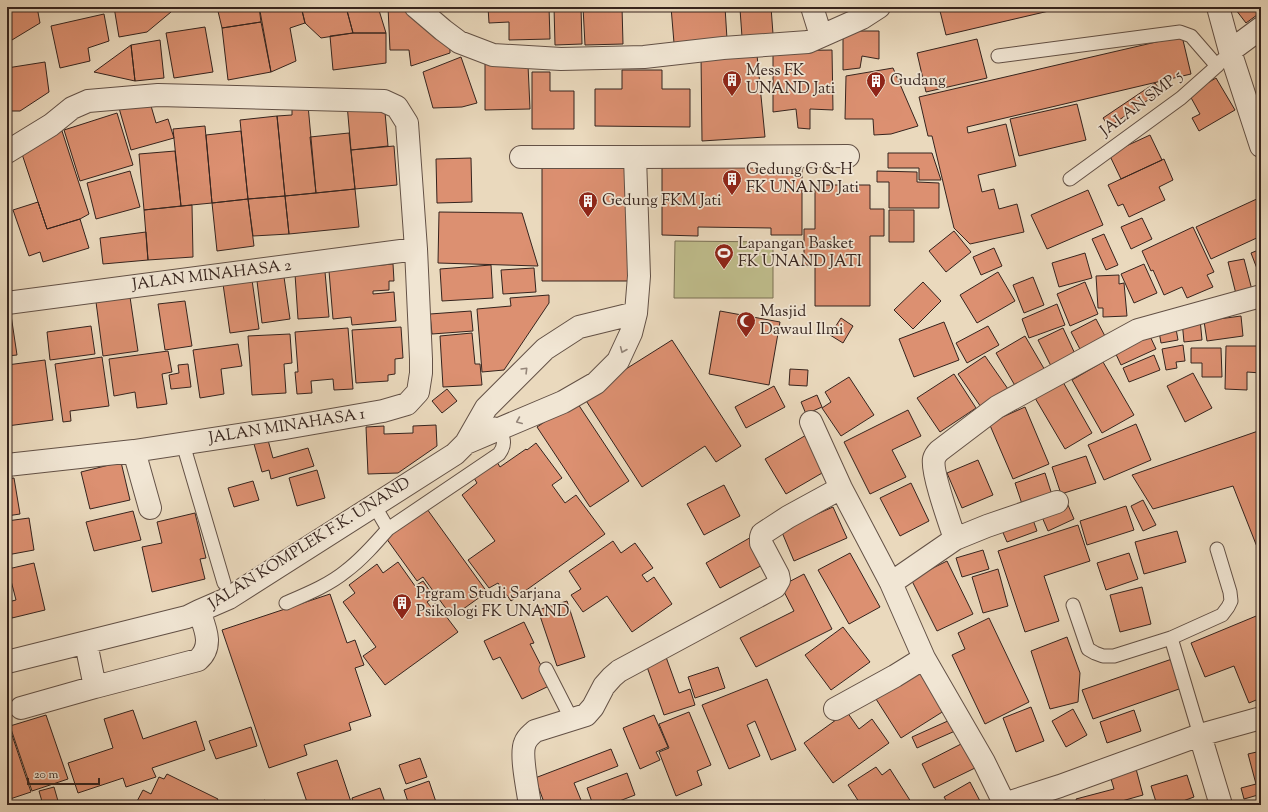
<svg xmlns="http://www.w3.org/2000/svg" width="1268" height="812" viewBox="0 0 1268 812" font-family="'Sorts Mill Goudy',serif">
  <rect width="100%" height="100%" fill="#ead9bd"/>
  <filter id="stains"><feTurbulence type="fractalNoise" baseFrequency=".005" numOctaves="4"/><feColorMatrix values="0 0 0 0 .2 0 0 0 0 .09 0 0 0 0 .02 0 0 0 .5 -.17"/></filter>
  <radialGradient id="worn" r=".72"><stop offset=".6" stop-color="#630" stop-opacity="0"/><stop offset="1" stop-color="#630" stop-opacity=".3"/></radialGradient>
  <path fill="#bfbd8c" stroke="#7a7055" d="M675,241l98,1v56h-99z"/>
  <path fill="#dc9071" stroke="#36241e" d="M7,7h30l3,16 -33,20z
    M114,7h57v5l-24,20 -28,5z
    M217,7h42l2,15 -39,6z
    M259,7h17l-16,4z
    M276,7h25l4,16 -15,5 6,33 -25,11 -11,-61z
    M309,7h37l7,26 -32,5 -16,-15 -3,-13z
    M346,7h32l8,26h-33z
    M388,7h20l42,34v12l-39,13 -2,-16h-19z
    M488,7h61l1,32 -41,1v-18l-20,1z
    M554,7h27l1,37 -27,1z
    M583,7h39l1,37 -38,1z
    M671,7h54l2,32 -53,4z
    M771,7l2,27 -31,3 -2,-28z
    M839,7h13l-11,4z
    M939,7h127l-120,28z
    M1239,7h22v7l-3,2 -1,-1 -11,8 -10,-13z
    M104,14l5,27 -21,7 2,13 -30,7 -9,-42z
    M261,22l10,50 -43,8 -6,-52z
    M205,27l8,45 -39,6 -8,-45z
    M860,31h19v28l-17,-3 -2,12 -17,2v-35z
    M353,33h33v30l-53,7 -3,-34z
    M1182,36l9,38 -224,53 1,6 38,-9 10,42 -38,9 4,17 12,-3 5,20 18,-5 7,28 -54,12 -16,-16 -22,-92h-4l-9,-39z
    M977,39l10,39 -61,14 -9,-39z
    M160,40l4,38 -29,3 -4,-36z
    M1261,41v11l-5,-8z
    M131,45l4,36 -41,-9z
    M832,50l1,60 -23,-1v20l-12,-1 -2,-19 -23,3v-61z
    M757,55l8,82 -63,4 -1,-85z
    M461,57l16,46 -15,4 -29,1 -10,-36z
    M485,58l43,7 2,44 -45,1z
    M45,62l4,30 -29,19h-13v-43z
    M893,68l25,58 -27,8 -17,1 -1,-16h-28l1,-43z
    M622,70h40v19h28v38l-95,-1v-37h27z
    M532,72h18v19h24v38h-42z
    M1216,78l19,32 -36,21 -7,-13 8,-4 -11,-20z
    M1155,83l6,8 -52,36 -6,-9z
    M149,99l7,24 12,-4 6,19 -43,12 -12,-42z
    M384,101l4,45 -37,4 -4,-46z
    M1077,104l9,36 -67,16 -9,-37z
    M308,105l8,88 -31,3 -8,-80 15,-1v-8z
    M117,113l16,52 -53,16 -16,-51z
    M277,116l8,80 -37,3 -8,-79z
    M205,126l7,77 -31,3 -8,-77z
    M62,131l27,83 -9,5 -33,10 -28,-84z
    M241,131l7,68 -36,4 -6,-68z
    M349,133l6,56 -39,4 -6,-56z
    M1150,135l12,25 -41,19 -12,-25z
    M394,146l3,39 -42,4 -4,-39z
    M175,151l6,55 -37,4 -5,-56z
    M888,153h44l9,27h-22v-12h-31z
    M471,158l1,44 -35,1 -1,-44z
    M1164,159l9,21 -14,7 6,13 -36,17 -6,-13 -5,2 -10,-21z
    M662,164l140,1v70h-31v-7l-73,-1v9l-36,-1z
    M542,165l87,1v115h-87z
    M130,171l10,36 -44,12 -9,-36z
    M877,171l40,1v10l22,1v25h-50v-26h-12z
    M815,185h55v24h14v27h-14v70h-55v-41h-11v-36h11z
    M355,189l4,38 -70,7 -4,-38z
    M1088,190l15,35 -56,24 -16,-34z
    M285,196l4,38 -36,2 -5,-37z
    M1261,197v39l-50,23 -15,-32z
    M248,199l6,47 -37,5 -5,-48z
    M38,202l9,27 33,-10 9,29 -46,14 -3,-10 -11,4 -16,-46z
    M192,205l1,52 -45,3 -4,-50z
    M889,210h25v32h-25z
    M439,212l83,1 16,53 -100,-3z
    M1142,218l10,21 -21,10 -10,-22z
    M1193,227l21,45 -7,3 6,12 -26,11 -5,-11 -18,8 -11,-25 -2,1 -9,-20z
    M954,231l17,21 -25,20 -17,-21z
    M146,232l2,28 -45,4 -3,-26z
    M1104,234l14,31 -12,5 -14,-31z
    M994,248l8,18 -21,9 -8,-18z
    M1261,249v30l-10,-26z
    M1085,253l7,25 -33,9 -7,-24z
    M1244,259l8,31 -16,4 -8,-32z
    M371,262v4l22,-2 1,17h-5v9l-16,1v3l21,-2 2,29 -44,4 -1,-8 -18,2 -4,-48 12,-1 -1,-6z
    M1144,264l13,29 -23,10 -13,-29z
    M491,265l2,33 -51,3 -2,-32z
    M534,268l2,24 -33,2 -2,-24z
    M325,272l4,45 -31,2 -3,-45z
    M998,272l17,29 -38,22 -17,-28z
    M1119,275v9l5,-1 3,33 -24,1v-9h-5l-2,-32z
    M284,277l6,42 -28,4 -5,-42z
    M1033,277l11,28 -20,8 -11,-28z
    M252,280l7,49 -29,4 -7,-49z
    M923,282l18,19 -28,28 -19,-19z
    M1085,282l13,32 -28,12 -13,-32z
    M549,295v8l-45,67 -22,2 -5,-63 34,-3 -1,-8z
    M130,297l8,54 -35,5 -7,-54z
    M185,301l7,45 -27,4 -7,-46z
    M1057,304l8,21 -36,13 -7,-19z
    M471,311l2,20 -41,3 -2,-20z
    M720,311l60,11 -11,63 -60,-11z
    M7,315h4l6,40 -10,1z
    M1241,316l2,20 -36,5 -3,-20z
    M841,318l12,8 -10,17 -13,-8z
    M1096,319l10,19 -25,13 -10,-19z
    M1200,319l2,21 -18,2 -2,-21z
    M944,322l15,38 -45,17 -15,-38z
    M1175,323l3,17 -17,3 -3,-17z
    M91,326l4,28 -45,6 -3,-28z
    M988,326l11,19 -32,18 -11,-20z
    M401,327l2,31 -8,1v15l-7,1v6l-32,2 -4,-53z
    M348,328l5,61 -19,1 -1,-11 -22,2 1,12 -15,1 -2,-22h3l-3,-40z
    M1063,328l13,28 -24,12 -14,-28z
    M472,333l3,31h5l2,21 -39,2 -3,-51z
    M290,334l2,29 -8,1 2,29 -34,2 -4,-59z
    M1149,334l7,15 -35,16 -7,-15z
    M1025,336l21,36 -29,17 -21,-36z
    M672,340l69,106 -25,16 -11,-16 -63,41 -59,-91z
    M238,344l4,22 -21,3 3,25 -24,4 -7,-48z
    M1183,345l2,16 -9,1 1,6 -11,2 -4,-21z
    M1226,346h35v27l-14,-1v18l-22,-1z
    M1191,348h30l1,29h-20v-14h-11z
    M168,351l4,21 -10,2 5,30 -30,4 -2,-16 -21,4 -5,-37z
    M1154,355l6,15 -31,12 -6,-14z
    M985,356l23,33 -27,18 -23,-33z
    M102,357l7,49 -39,5 1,10 -8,1 -8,-58z
    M45,360l8,60 -46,6v-61z
    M1103,362l31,53 -32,18 -30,-53z
    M188,364l3,23 -20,2 -2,-14 10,-2 -1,-8z
    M790,369l18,1 -1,16 -18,-1z
    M1193,373l19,35 -27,14 -18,-36z
    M954,374l22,34 -36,24 -23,-34z
    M849,377l25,38 -33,21 -19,-28 9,-6 -6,-10z
    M1063,382l29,51 -27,16 -30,-51z
    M774,386l11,21 -39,21 -11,-21z
    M447,389l10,12 -15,12 -10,-12z
    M817,395l5,12 -16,7 -5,-12z
    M576,401l53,80 -39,26 -53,-80z
    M1025,407l24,57 -36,15 -24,-56z
    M908,410l13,26 -29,14 14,27 -36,17 -26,-52z
    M1136,424l15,36 -47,20 -16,-35z
    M436,425l1,21 -39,27 -30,1 -2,-47 18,-1v8l29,-1v-7z
    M1261,430v127l-28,-71 -80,23 -21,-34z
    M266,433l7,25 35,-10 6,18 -43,13 -2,-9 -7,2 -10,-35z
    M808,434l21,35 -43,25 -21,-35z
    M536,443l26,35 -10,7 13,18 11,-8 29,39 -94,67 -13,-18 -9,5 -21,-28 27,-19 -33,-46 15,-12 -3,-5 23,-16 3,5 26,-18 1,1z
    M1086,456l10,27 -35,11 -9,-27z
    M978,460l15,35 -31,13 -15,-35z
    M121,462l9,38 -40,9 -9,-37z
    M317,470l8,28 -28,8 -8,-28z
    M1045,473l8,25 -30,9 -8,-24z
    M14,478l6,36 -13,2v-37z
    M253,481l6,19 -25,7 -6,-19z
    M911,483l18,38 -29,15 -20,-38z
    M724,485l16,31 -36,19 -17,-31z
    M1143,500l13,25 -13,6 -12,-25z
    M1068,505l6,14 -26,12 -6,-14z
    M1126,506l8,24 -47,15 -7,-24z
    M833,507l14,31 -53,23 -13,-31z
    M427,509l60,83 -35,25 -29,-40 -6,4 -31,-43z
    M133,511l8,29 -47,11 -8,-29z
    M195,513l11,45 -6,1 5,20 -53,13 -10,-45 20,-4 -5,-21z
    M1032,517l5,14 -30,11 -6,-14z
    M29,518l5,32 -27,5v-34z
    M1078,525l12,36 -46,15 15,45 -34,11 -27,-81z
    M1177,531l9,31 -42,12 -9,-32z
    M753,536l15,26 -48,26 -14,-25z
    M613,541l8,12 14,-10 18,25 -11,7 5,7 7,-5 18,27 -40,28 -25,-36 -24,16 -12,-17 10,-6 -12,-18z
    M983,550l6,19 -27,8 -6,-19z
    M850,553l30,54 -31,17 -31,-54z
    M1129,553l9,26 -32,11 -9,-27z
    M947,561l26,53 -36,17 -26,-52z
    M398,562l17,24 8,-5 11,16 -7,5 4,5 5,-4 22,29 -73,53 -22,-29 13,-9 -33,-45 12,-9 -6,-8 28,-21 6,9z
    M34,563l11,47 -33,8 -4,-16 8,-2 -8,-31z
    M998,569l10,37 -25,7 -11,-36z
    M804,574l28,55 -76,38 -16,-29 54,-27 -13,-25z
    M1142,587l9,37 -31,8 -10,-37z
    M330,594l17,49 8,-3 9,25 -9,3 16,48 -22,7 2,7 -47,15 3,10 -38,13 -47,-138z
    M567,601l18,56 -28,9 -19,-56z
    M1261,614v84l-12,5 -15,-37 -29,11 -14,-34z
    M989,618l40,84 -44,22 -33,-69 13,-6 -7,-16z
    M524,622l10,21 -4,1 21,41 -29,14 -22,-42 -7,3 -9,-19z
    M843,627l27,35 -39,28 -26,-35z
    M1067,637l13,36 -2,29 -28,7 -19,-58z
    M666,657l13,36 11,-4 5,16 -31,10 -18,-51z
    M1172,659l10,29 -89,31 -11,-29z
    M718,667l7,21 -30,10 -7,-21z
    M922,670l25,39 -46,29 -25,-39z
    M767,679l29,71 -25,10 -16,-39 -8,4 13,31 -31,13 -27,-64z
    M1031,707l13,34 -28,11 -13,-34z
    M1073,709l14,26 -21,12 -14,-26z
    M133,710l10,29 53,-18 9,29 -53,18 4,9 -30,10 -3,-9 -45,15 -10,-30 45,-15 -9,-29z
    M1134,710l7,21 -34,12 -7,-21z
    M689,712l22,53 -14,6 5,14 -26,11 -17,-44 10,-4 -10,-24z
    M847,712l12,17 13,-10 17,24 -56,40 -29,-40z
    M46,715l22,64 -36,12 -22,-65z
    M654,715l14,32 -12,5 4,8 -20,9 -17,-41z
    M7,720l24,72 -24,8z
    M950,720l5,11 -38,17 -5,-11z
    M251,727l6,19 -41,13 -7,-18z
    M963,743l12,25 -41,20 -12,-24z
    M611,749l7,17 -44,17 9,22h-38l-10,-27z
    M1261,751v54l-3,-10 -14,4 -3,-11 15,-4 -8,-30z
    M420,758l7,19 -21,7 -7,-19z
    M337,760l15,45h-35l-1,-3 -8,3 -11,-32z
    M1135,765l8,30 -35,10h-30l-2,-6 38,-10 -5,-17z
    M876,767l6,8 8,-6 23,36h-52l-13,-20z
    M627,773l8,22 -26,10h-16l-6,-17z
    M167,774l51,25 -3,6h-80l8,-15 8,4 8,-17 5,2z
    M1187,775l7,22 -22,8h-15l-6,-19z
    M429,781l8,24h-28l-5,-15z
    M970,782l10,19 -7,4h-24l-5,-8z
    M54,787l4,14 -15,4 -4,-14z
    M380,788l6,17h-32l-2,-7z
    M265,800l2,5h-15z"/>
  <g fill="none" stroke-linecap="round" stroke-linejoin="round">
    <g stroke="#635146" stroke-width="15">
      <path id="service" d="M998,56l182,-24 11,4 26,30
        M1070,179l111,-81 36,-32 5,-6
        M183,444l41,139
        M388,529l111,-75c9,-12 3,-19 -4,-30
        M286,603c21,-9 43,-18 60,-32 16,-12 29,-27 42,-42l-14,-24
        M1073,605l15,44 7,4 8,3h11l57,-18 51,-23 6,-8 3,-6 -1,-9 -13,-43
        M1171,638l29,97
        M546,669l26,51"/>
    </g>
    <g stroke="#635146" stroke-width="24">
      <path id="minor" d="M416,7l27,23 16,12 34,13 68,4 83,-2 79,-9 85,-6 54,-24 17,-11
        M812,7l9,29
        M1218,7l12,44 31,95
        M1230,51l31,-23
        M7,152l44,-27 21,-17 16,-7 70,-6 226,6 13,6 10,16 9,126 5,110v14l-3,19 -11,12 -24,7 -98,17 -151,23 -127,14
        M521,157h114l213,-1
        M7,303l409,-54
        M811,422l30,66 50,95 33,75 60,104 21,43
        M466,443l97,-41 33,-19 22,-22 13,-28 5,-20 3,-37 -4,-119
        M134,451l16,57
        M955,539l32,-13 70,-24
        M891,583l64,-44c-5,-15 -24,-68 -21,-80 1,-4 3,-6 5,-8l58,-44 141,-77 123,-34
        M86,643l9,44 103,-27c16,-14 7,-32 1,-49
        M7,662l180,-45 12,-6 30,-13 226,-144 11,-11 20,-35 59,-59 34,-22 57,-14
        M21,708l74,-21
        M835,709l60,-33 29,-18
        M1200,735l21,70
        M1004,804l56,-18 140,-51 61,-17
        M530,805c-2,-14 -10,-51 -5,-62 2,-6 6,-8 10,-12l51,-16 7,-8 11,-21 8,-9 7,-6 156,-84 4,-7 -1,-5 -17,-32v-6l1,-3 26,-17 53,-29"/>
    </g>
    <use href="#service" stroke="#f1e6d4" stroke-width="13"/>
    <use href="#minor" stroke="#f1e6d4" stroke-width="22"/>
  </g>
  <defs><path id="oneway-chevron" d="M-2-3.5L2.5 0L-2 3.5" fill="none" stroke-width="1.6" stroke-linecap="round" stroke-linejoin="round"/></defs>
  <g stroke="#948579">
    <use href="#oneway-chevron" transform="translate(623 350) rotate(113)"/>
    <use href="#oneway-chevron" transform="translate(525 370) rotate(-45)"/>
    <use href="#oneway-chevron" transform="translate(519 421) rotate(157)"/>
  </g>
  <defs>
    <g id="building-pin" transform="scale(1)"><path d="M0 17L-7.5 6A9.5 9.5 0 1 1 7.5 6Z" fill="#8f2418" stroke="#f1e6d4"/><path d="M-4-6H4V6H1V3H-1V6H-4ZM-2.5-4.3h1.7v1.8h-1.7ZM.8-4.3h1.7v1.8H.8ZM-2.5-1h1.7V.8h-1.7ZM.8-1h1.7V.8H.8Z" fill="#fff"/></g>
    <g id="stadium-pin" transform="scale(1)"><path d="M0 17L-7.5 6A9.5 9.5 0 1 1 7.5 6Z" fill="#8f2418" stroke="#f1e6d4"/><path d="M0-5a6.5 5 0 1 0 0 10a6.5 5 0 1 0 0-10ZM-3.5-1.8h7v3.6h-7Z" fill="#fff"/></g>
    <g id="mosque-pin" transform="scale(1)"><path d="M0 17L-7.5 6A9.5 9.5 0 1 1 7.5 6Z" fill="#8f2418" stroke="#f1e6d4"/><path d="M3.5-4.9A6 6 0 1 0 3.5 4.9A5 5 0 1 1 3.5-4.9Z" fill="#fff"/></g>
  </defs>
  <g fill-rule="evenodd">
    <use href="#building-pin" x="732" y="80"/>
    <use href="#building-pin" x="876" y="81"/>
    <use href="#building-pin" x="732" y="179"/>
    <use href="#building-pin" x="588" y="201"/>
    <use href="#stadium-pin" x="724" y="253"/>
    <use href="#mosque-pin" x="746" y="321"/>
    <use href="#building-pin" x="402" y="603"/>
  </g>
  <g text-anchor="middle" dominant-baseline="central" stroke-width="3.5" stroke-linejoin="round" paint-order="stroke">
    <g font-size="16" fill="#36241e" stroke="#f1e6d4" text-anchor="start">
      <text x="746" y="71">Mess FK<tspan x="746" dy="18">UNAND Jati</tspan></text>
      <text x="890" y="81">Gudang</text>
      <text x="746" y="170">Gedung G &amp; H<tspan x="746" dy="18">FK UNAND Jati</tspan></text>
      <text x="602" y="201">Gedung FKM Jati</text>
      <text x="738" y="244">Lapangan Basket<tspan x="738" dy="18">FK UNAND JATI</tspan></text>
      <text x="760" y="312">Masjid<tspan x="760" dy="18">Dawaul Ilmi</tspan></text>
      <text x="416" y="594">Prgram Studi Sarjana<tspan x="416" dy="18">Psikologi FK UNAND</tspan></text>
    </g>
    <g font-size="16" fill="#36241e" stroke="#f1e6d4">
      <text transform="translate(1142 104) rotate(-37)">JALAN SMP 5</text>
      <text transform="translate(212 276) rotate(-7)">JALAN MINAHASA 2</text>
      <text transform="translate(287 427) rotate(-9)">JALAN MINAHASA 1</text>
      <text transform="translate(310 544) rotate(-32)">JALAN KOMPLEK F.K. UNAND</text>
    </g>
  </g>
  <rect width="1268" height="812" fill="none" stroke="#ead9bd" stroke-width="24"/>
  <rect x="8" y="8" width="1252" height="796" fill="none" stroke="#36241e" stroke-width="2"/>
  <rect x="12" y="12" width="1244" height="788" fill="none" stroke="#36241e"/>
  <path d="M28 778v6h71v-6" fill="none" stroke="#36241e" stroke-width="2"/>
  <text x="34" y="778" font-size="12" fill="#36241e" stroke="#f1e6d4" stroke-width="3" paint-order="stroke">20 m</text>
  <rect width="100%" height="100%" filter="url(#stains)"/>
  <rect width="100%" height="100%" fill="url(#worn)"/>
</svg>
